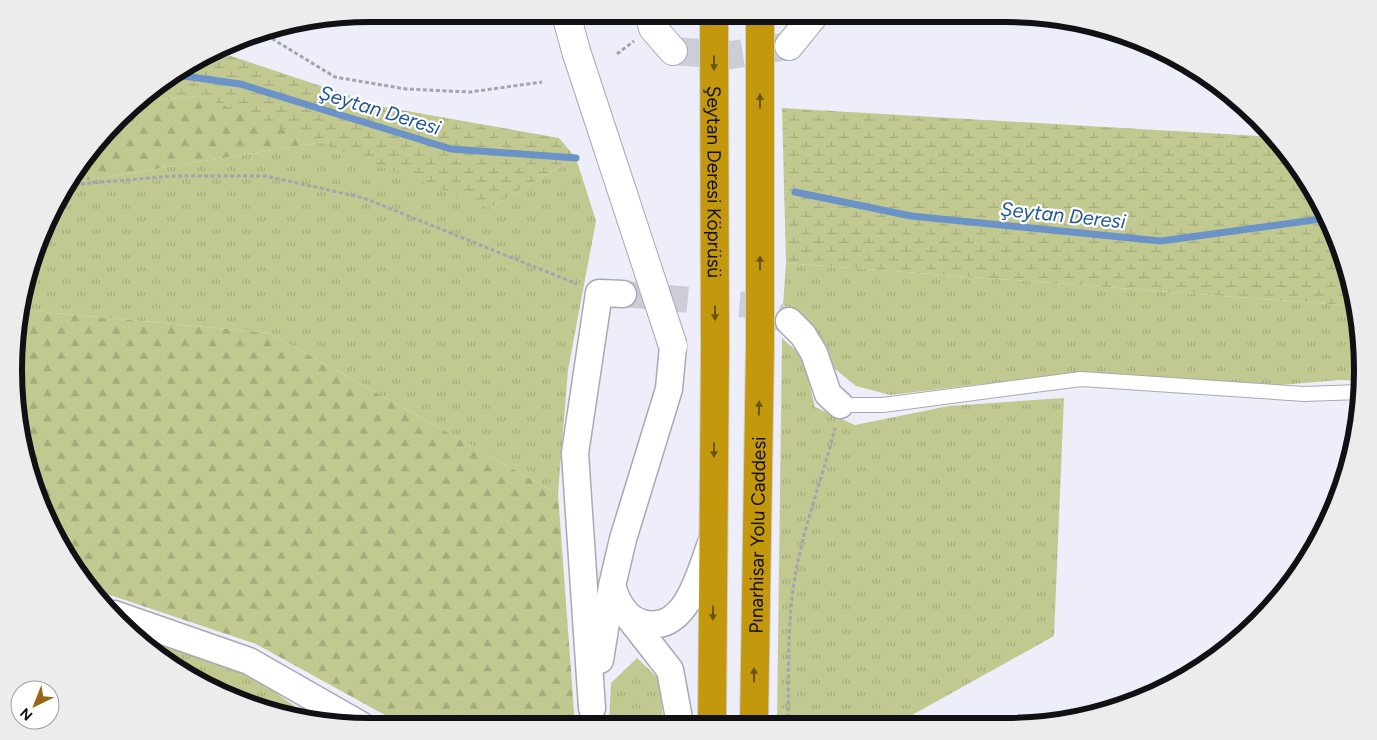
<svg xmlns="http://www.w3.org/2000/svg" width="1377" height="740" viewBox="0 0 1377 740" font-family="Figtree,sans-serif">
  <defs>
    <pattern id="grass-tufts" width="24" height="20" patternUnits="userSpaceOnUse" patternTransform="scale(1.25)"><rect width="24" height="20" fill="#c1c991"/><path d="M3 7l-1-3M5 7V3M7 7l1-3M15 17l-1-3M17 17v-4M19 17l1-3" fill="none" stroke="#a5ac7c"/></pattern>
    <pattern id="forest-firs" width="22" height="20" patternUnits="userSpaceOnUse" patternTransform="scale(1.25)"><rect width="22" height="20" fill="#c1c991"/><path d="M5 1l3.5 6h-7zM16 11l3.5 6h-7z" fill="#a5ac7c"/></pattern>
    <pattern id="wetland-marsh" width="20" height="14" patternUnits="userSpaceOnUse" patternTransform="scale(1.25)"><rect width="20" height="14" fill="#c1c991"/><path d="M1 5h8M5 5V1M11 12h8M15 12V8" fill="none" stroke="#a5ac7c"/></pattern>
  </defs>
  <rect width="100%" height="100%" fill="#edeef9"/>
  <path fill="url(#grass-tufts)" d="M322,142l167,66 87,-50 20,63 -28,149 -10,124 -289,-161 -246,-23 3,-32 43,-95z
    M786,263l570,43 6,40 -1,35 -22,-1 -59,5 -198,-13 -192,23 -34,-9 -21,-17 -15,-32 -37,-32z
    M782,338l21,19 12,50 40,18 94,-19 115,-8 -10,238 -158,88h-119z
    M140,636l108,38 67,46 -37,-6 -86,-35z
    M637,658l23,22 3,44 -54,1 2,-42z"/>
  <path fill="url(#forest-firs)" d="M199,96l123,46 -253,41 5,-11 66,-70z
    M23,310l246,23 289,161 17,231h-172l-147,-81 -143,-48 -19,-4 -53,-85 -26,-113z"/>
  <path fill="url(#wetland-marsh)" d="M219,52l165,55 175,31 17,20 -87,50 -290,-112 -59,6 13,-14z
    M782,108l493,29c42,45 71,108 81,169l-570,-43z"/>
  <g fill="none" stroke-linecap="round" stroke-linejoin="round">
    <path stroke="#6b93c8" stroke-width="7" d="M177,75l63,9 211,65 125,9
      M795,192l116,24 250,25 167,-23"/>
    <path stroke="#cccdd7" stroke-width="26" stroke-dasharray="26 13" stroke-linecap="butt" d="M623,294l125,11 41,16"/>
    <path stroke="#cccdd7" stroke-width="28" stroke-dasharray="28 14" stroke-linecap="butt" d="M673,51l58,4 58,-9"/>
    <g stroke="#a8a9b4" stroke-width="16">
      <path id="lane" d="M840,405h43l198,-26 223,15 57,-2"/>
    </g>
    <g stroke="#a8a9b4" stroke-width="29">
      <path id="street" d="M789,321l14,14 11,18 14,41 12,11
        M612,586c5,16 13,32 30,37 46,12 58,-53 71,-85
        M114,614l135,47 112,64
        M627,615l43,55 10,54
        M600,660l12,-74 11,-47 46,-150 4,-43
        M592,708l-17,-255 24,-160 24,1"/>
    </g>
    <g stroke="#a8a9b4" stroke-width="30">
      <path id="secondary" d="M566,14l10,37
        M649,14l4,14 20,23
        M789,46l26,-32"/>
    </g>
    <g stroke="#cfcfd0" stroke-width="30">
      <g id="highway">
        <path d="M712,724l3,-375"/>
        <path id="s1" d="M754,724l6,-377"/>
      </g>
    </g>
    <path stroke="#a3a4ad" stroke-width="3" stroke-dasharray="4 2.5" stroke-linecap="butt" d="M261,32l74,45 71,12 64,3 72,-10
      M617,54l17,-13
      M68,185l104,-9h94l98,22 213,86
      M788,724c1,-47 -1,-95 6,-141 8,-53 28,-103 41,-155"/>
    <use href="#lane" stroke="#fff" stroke-width="14"/>
    <use href="#street" stroke="#fff" stroke-width="26"/>
    <use href="#secondary" stroke="#fff" stroke-width="28"/>
    <use href="#highway" stroke="#c4980d" stroke-width="28"/>
    <g stroke="#a8a9b4" stroke-width="30" stroke-linecap="butt">
      <path id="secondary-bridge" d="M576,51l97,295"/>
    </g>
    <g stroke="#cfcfd0" stroke-width="30" stroke-linecap="butt">
      <g id="highway-bridge">
        <path id="s2" d="M714,14l1,335"/>
        <path d="M760,14v333"/>
      </g>
    </g>
    <use href="#secondary-bridge" stroke="#fff" stroke-width="28"/>
    <use href="#highway-bridge" stroke="#c4980d" stroke-width="28"/>
  </g>
  <defs><path id="oneway-solid" d="M-6-.8H1V-3.2L6.5 0L1 3.2V.8H-6Z" transform="scale(1.25)"/></defs>
  <g fill="#6a5411">
    <use href="#oneway-solid" transform="translate(714 63) rotate(90)"/>
    <use href="#oneway-solid" transform="translate(760 101) rotate(-90)"/>
    <use href="#oneway-solid" transform="translate(760 263) rotate(-90)"/>
    <use href="#oneway-solid" transform="translate(715 313) rotate(90)"/>
    <use href="#oneway-solid" transform="translate(759 408) rotate(-89)"/>
    <use href="#oneway-solid" transform="translate(714 450) rotate(90)"/>
    <use href="#oneway-solid" transform="translate(713 613) rotate(91)"/>
    <use href="#oneway-solid" transform="translate(754 675) rotate(-90)"/>
  </g>
  <g text-anchor="middle" dominant-baseline="central" stroke-width="4.5" stroke-linejoin="round" paint-order="stroke">
    <g font-size="19" fill="#111115" stroke="#fff">
      <text stroke="none"><textPath href="#s2" startOffset="168">Şeytan Deresi Köprüsü</textPath></text>
      <text stroke="none"><textPath href="#s1" startOffset="189">Pınarhisar Yolu Caddesi</textPath></text>
    </g>
    <g font-size="20" font-style="italic" fill="#205697" stroke="#fff">
      <text transform="translate(380 110) rotate(17)">Şeytan Deresi</text>
      <text transform="translate(1063 215) rotate(6)">Şeytan Deresi</text>
    </g>
  </g>
  <path d="M0 0H1377V740H0ZM370 22H1006A348 348 0 0 1 1354 370V370A348 348 0 0 1 1006 718H370A348 348 0 0 1 22 370V370A348 348 0 0 1 370 22Z" fill="#ececec" fill-rule="evenodd"/>
  <path fill="none" stroke="#111115" stroke-width="6" d="M370 22H1006A348 348 0 0 1 1354 370V370A348 348 0 0 1 1006 718H370A348 348 0 0 1 22 370V370A348 348 0 0 1 370 22Z"/>
  <g transform="translate(35 705) rotate(223)"><circle r="24" fill="#ffffff" stroke="#a0a0a1"/>
  <path d="M0-4L9 19L0 12L-9 19Z" fill="#956614"/>
  <text y="-8" font-size="14" font-weight="bold" text-anchor="middle" fill="#111115">N</text>
  </g>
</svg>
